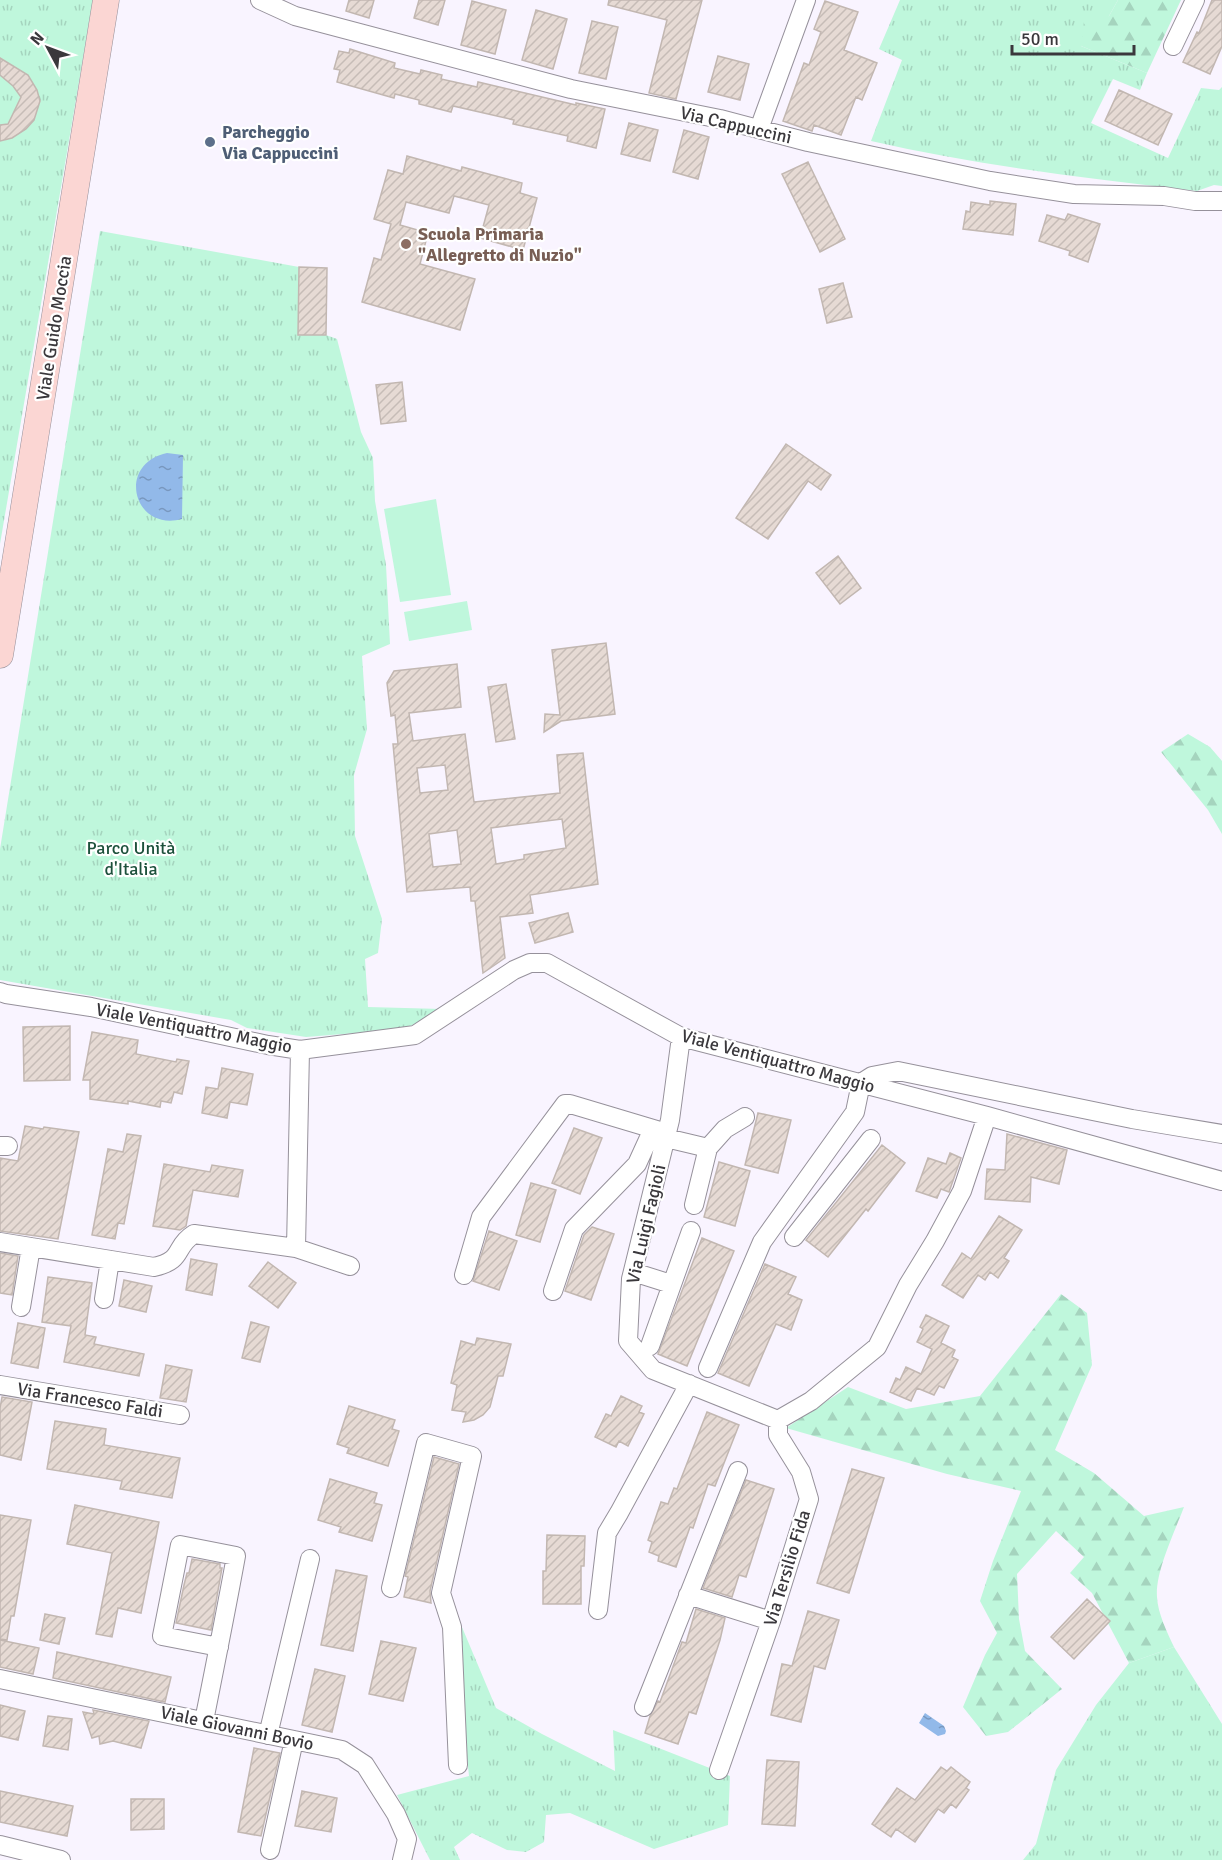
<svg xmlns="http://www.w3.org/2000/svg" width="1222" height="1860" viewBox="0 0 1222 1860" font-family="Signika,sans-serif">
  <defs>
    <pattern id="grass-tufts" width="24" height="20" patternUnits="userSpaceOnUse" patternTransform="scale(1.5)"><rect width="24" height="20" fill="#bff7dc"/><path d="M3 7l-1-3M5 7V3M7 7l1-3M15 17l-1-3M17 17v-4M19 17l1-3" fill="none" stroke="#a5d4be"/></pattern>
    <pattern id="forest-firs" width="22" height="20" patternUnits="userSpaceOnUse" patternTransform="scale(1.5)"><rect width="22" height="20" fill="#bff7dc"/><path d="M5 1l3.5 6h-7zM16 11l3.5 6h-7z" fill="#a5d4be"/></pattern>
    <pattern id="water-ripples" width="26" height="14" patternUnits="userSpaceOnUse" patternTransform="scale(1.5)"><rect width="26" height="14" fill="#92b9e9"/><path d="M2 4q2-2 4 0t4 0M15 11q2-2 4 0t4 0" fill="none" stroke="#7897be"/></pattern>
    <pattern id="building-hatch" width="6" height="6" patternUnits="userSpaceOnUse" patternTransform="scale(1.5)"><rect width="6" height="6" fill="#e6dad4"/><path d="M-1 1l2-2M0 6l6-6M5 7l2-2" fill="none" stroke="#c6bcb7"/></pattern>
  </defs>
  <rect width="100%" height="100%" fill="#f9f4ff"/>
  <path fill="url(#grass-tufts)" d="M0,0h93l-93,544z
    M900,0h218l-9,16 -28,30 66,27 -7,17 -27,-11 -22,44 77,35 33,-70 18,2 3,-3v99l-8,-1 -17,6c-109,-13 -218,-25 -326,-50l31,-81 -23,-11z
    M100,231l199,36 -1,68h28l11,4 24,93 12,26 2,43 11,64 4,79 -28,12 5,73 -13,46 1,61 27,83 -4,34 -13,6 3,48 74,2 -37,20 -99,8 -59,-9 -16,-8 -231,-40v-131z
    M451,1601l45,107 46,26 73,37 -2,-41 117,46 -2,49 -74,24 -84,-36 -24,2 -2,27 -18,10 -19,-2 -35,-17 -18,14 6,13h-30l-33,-65 72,-19z
    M1174,1647l48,77v136h-199l13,-16 20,-74 40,-65 33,-42z"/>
  <path fill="url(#forest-firs)" d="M1118,0h63l-34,73 -66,-27 3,-25 25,-5z
    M1188,734l22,13 12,14v73l-14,-24 -47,-58z
    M1061,1294l26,19 5,52 -37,85 39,23 50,43 40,-9c-9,24 -29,65 -27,90 1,17 10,35 17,50l-45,16 -37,-70 -22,-20 14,-16 -28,-26 -39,43 2,45 6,32 37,38 -54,43 -22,4 -23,-29 22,-52 12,-22 -17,-32 13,-40 28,-70 -74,-17 -161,-46 62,-41 58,22 74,-13z"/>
  <path fill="#bff7dc" d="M436,499l15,96 -51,7 -16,-93z
    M467,601l5,29 -63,11 -5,-29z"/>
  <path fill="url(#water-ripples)" d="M167,453l16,2 -1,64c-49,13 -66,-55 -15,-66z
    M925,1713l19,13 2,5 -1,3 -7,2 -19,-13z"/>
  <path fill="url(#building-hatch)" stroke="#c2b7b1" stroke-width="1.5" fill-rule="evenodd" d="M349,0h25l-5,18 -23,-7z
    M419,0h26l-7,25 -24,-7z
    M609,0h93l-26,99 -27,-6 18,-73 -59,-15z
    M1212,0h10v46l-12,28 -27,-12 14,-30 2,1z
    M472,1l34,9 -11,44 -34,-9z
    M825,1l33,11 -14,38 33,13 -15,37 -6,-3 -15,38 -27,-10 -2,6 -29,-10 21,-58 5,2 12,-33 -7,-3z
    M536,10l31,9 -14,50 -31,-9z
    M592,21l26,6 -12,52 -27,-6z
    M350,49l45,14 -1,5 26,6 1,-4 21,5 -1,4 36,8 1,-5 98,23v-2l29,6 -9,39 -29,-7 1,-5 -55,-12 1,-4 -61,-14 -2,6 -32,-8v-4l-24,-6 -1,4 -57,-16 3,-12 -6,-1 5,-18 10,2z
    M718,56l31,8 -9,36 -32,-8z
    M0,58l28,17 9,15 3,11 -6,19 -8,9 -14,9 -12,3v-16l8,-1 13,-27 -8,-11 -13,-11z
    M1119,90l53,24 -14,31 -53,-24z
    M629,123l29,7 -8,31 -29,-7z
    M684,130l25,7 -11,42 -25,-7z
    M407,156l54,15 1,-4 60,16 -2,10 17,5 -14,52 -43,-12 9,-33 -35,-9 -5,17 -43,-11 -6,23 28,8 -8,31 55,15 -15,51 -98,-28 12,-44 7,2 10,-36 -17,-5 14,-49 15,4z
    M808,162l37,77 -25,13 -38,-78z
    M990,201l26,3 -3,31 -50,-6 3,-18 4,1 1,-10 19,3z
    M1068,214l32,10 -12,38 -19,-7 1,-4 -31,-10 8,-26 18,5z
    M299,267l28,1 -1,67h-28z
    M843,283l9,34 -25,6 -8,-34z
    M402,382l4,39 -25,3 -5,-39z
    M786,444l45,31 -10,15 -13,-9 -40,58 -32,-21z
    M838,556l23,32 -21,16 -24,-31z
    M606,643l9,71 -54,7 -17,11 1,-18 15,1 -8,-65z
    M457,664l4,43 -52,6 4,28 52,-7 9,68 86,-9 -3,-38 26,-2 15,131 -68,11 3,18 -33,4 5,41 -22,15 -8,-72h-4l-1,-14 -63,5 -14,-148h5l-3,-29 -4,1 -4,-33 7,-12zM445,765l3,25 -28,3 -3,-25zM562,819l4,29 -42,7v4l-28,5 -5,-36zM457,830l4,34 -28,3 -4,-33z
    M506,684l9,55 -19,3 -8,-55z
    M568,913l5,19 -38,11 -6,-20z
    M70,1026v54l-46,1 -1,-54z
    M92,1032l46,8 -2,14 40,8 1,-3 12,2 -7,33 -8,-2 -3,11 -10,-2 -1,6 -32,-6v3l-38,-5v-19h-7z
    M222,1068l31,6 -6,31 -17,-3 -3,16 -25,-5 4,-26 12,2z
    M758,1113l33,7 -13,53 -33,-8z
    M25,1126l18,3 1,-2 35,5 -21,107 -58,-8v-73l18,3z
    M574,1128l28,10 -22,56 -28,-11z
    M127,1134l14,2 -17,88 -6,-1 -3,16 -23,-4 16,-86 15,3z
    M1007,1134l60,16 -8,34 -28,-7 -1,25 -45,-3 2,-30 18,1z
    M882,1145l23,18 -37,48 -2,-2 -38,48 -22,-17z
    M950,1153l11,5 -12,34 -8,-3 -4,9 -21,-7 12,-33 18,6z
    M719,1162l31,9 -15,55 -31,-9z
    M164,1164l46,8 2,-7 31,5 -5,27 -45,-7 -7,36 -6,4 -27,-4z
    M531,1183l25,7 -16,52 -24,-7z
    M999,1216l23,14 -18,28 5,3 -11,17 -8,-6 -5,8 -7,-5 -15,23 -21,-13 20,-32 9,6z
    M592,1227l22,7 -23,66 -26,-9 19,-56z
    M489,1231l28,10 -18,49 -26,-9z
    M702,1238l32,13 -47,115 -29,-12z
    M0,1253l18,3 -6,39 -12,-2z
    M191,1259l26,5 -5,31 -26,-5z
    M268,1262l28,21 -18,25 -29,-22z
    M765,1264l31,13 -8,17 14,6 -11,30 -15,-6 -27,62 -31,-13z
    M48,1277l44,6 -7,52 11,2 -2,7 50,10 -5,22 -75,-14 7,-36 -29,-4z
    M124,1280l28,6 -6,26 -27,-6z
    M926,1315l23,11 -8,17 14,7 -3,7 6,3 -14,28 -5,-2 -5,9 -17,-7 -6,13 -21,-9 6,-14 4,2 6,-13 15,7 11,-25 -15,-7 6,-13 -3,-2z
    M251,1322l18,5 -9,35 -18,-4z
    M18,1323l27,5 -7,40 -27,-5z
    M477,1338l34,6 -8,32h-5l-8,31 -7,8 -9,5 -11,2 3,-10 -14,-2 5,-25 -6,-2 10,-42 14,4z
    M166,1365l26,5 -6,32 -26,-4z
    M621,1396l21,10 -3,6 5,2 -16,32 -9,-5 -3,6 -21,-10 11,-23 5,2z
    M2,1397l30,5 -11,58 -21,-5v-47z
    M349,1406l46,14 -3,9 7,2 -11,35 -41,-13 2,-5 -12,-4z
    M707,1412l32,13 -24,61 -7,-2 -15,44 -3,-1 -14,40 -18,-6 1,-5 -10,-4 3,-10 -4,-2 13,-38 7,2 6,-16 3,1z
    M55,1421l51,8 -2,16 76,13 -8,40 -52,-9 2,-8 -75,-12z
    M434,1457l25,7 -29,127 1,12 -27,-6 4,-20 -3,-1z
    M852,1469l32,9 -35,115 -32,-10z
    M330,1479l47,14 -3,10 8,2 -10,36 -33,-9 2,-5 -23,-7z
    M746,1480l28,9 -28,88 -7,-2 -7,22 -29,-9z
    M75,1505l84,17 -18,91 -23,-5 -6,29 -16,-3 16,-81 -45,-9z
    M0,1515l31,5 -17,96h-3l-4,24 -7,-1z
    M547,1535l38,1 -1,30h-3v38h-38v-33h3z
    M192,1559l28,5v4h2l-11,62 -35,-7 8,-38 3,-12h2z
    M336,1570l31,6 -14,75 -32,-6z
    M1087,1599l23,22 -36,38 -23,-22z
    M696,1609l29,9 -5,22 -24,74 -7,-2 -11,32 -33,-11 5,-17 8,-15 2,1 22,-60 4,1z
    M808,1611l31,9 -14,49 -11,-3 -13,56 -30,-7 11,-51 10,2z
    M45,1614l20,4 -6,26 -19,-4z
    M0,1640l39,8 -6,26 -33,-7z
    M381,1641l35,7 -13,53 -34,-7z
    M57,1652l114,25 -6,25 -112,-24z
    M315,1669l30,7 -13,56 -30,-7z
    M0,1705l25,6 -7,29 -18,-4z
    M93,1710l56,11 -8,27 -28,-7 -13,3 -1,-8 -7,2 -9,-26 11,2z
    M48,1716l24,3 -4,31 -25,-4z
    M254,1748l26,5 -19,83 -23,-4z
    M767,1760l32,2 -4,64 -33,-2z
    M941,1767l6,4 4,-4 19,15 -4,6 3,2 -13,18 -5,-4 -7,9 -6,-4 -23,33 -19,-13 -5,8 -19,-13 25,-36 18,12z
    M0,1791l73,15 -6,30 -67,-14z
    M302,1791l35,7 -6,34 -36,-6z
    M131,1799h33v30l-33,1z"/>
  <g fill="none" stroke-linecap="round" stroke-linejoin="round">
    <g stroke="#96919b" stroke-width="20">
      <path id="street" d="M260,0l35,16 19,5 257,68 149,30 88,23 182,39 84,13 90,2 31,5h27
        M1173,46l22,-46
        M759,129l47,-129
        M0,992l6,2 85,13 177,38 32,5 115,-15 99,-65 16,-7h17l134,74 306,79 235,65
        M681,1037l-11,83 -39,159 -3,62 25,29 125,50
        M666,1138l42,10 -14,57
        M0,1146h8
        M708,1148l17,-19 20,-12
        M794,1237l77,-98
        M0,1242l154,25c31,-7 19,-20 40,-33l102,14 54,18
        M296,1248l4,-198
        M633,1272l38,12
        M464,1275l17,-58 84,-113h5l97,29
        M553,1291l21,-62 63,-65 16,-35
        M104,1299l6,-39
        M21,1307l10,-60
        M650,1346l41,-115
        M708,1368l54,-126 93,-130 6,-29 11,-7 26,-5 234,48 90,15
        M0,1385l180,30
        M778,1420l33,-19 66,-54 31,-62 27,-44 27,-50 25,-75
        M391,1588l35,-145 46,13 -31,137 11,34 6,138
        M688,1595l83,26
        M598,1610l9,-77 12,-20 70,-129
        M0,1679l342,71 23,15 31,49 11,25 -5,21
        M644,1707l94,-236
        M204,1721c11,-55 22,-110 32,-165l-56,-11 -18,91 57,11
        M268,1735l42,-176
        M719,1770l52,-149 38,-122 -8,-27 -23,-37v-15
        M0,1845l61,15
        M270,1850l24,-110"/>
    </g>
    <g stroke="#96919b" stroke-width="27">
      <path id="secondary" d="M0,655l106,-655"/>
    </g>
    <use href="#street" stroke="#fff" stroke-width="18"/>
    <use href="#secondary" stroke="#fbd6d3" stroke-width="26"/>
  </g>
  <circle fill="#5c6f8a" stroke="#fff" stroke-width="2" cx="210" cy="142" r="6"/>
  <circle fill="#8d6e63" stroke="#fff" stroke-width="2" cx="406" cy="244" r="6"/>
  <g text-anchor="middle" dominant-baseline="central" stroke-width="4.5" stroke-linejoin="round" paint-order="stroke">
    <g font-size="18" fill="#3a383c" stroke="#fff">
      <text transform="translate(736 125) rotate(13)">Via Cappuccini</text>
      <text transform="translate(54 328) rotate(-81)">Viale Guido Moccia</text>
      <text transform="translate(194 1028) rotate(11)">Viale Ventiquattro Maggio</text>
      <text transform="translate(778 1061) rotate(15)">Viale Ventiquattro Maggio</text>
      <text transform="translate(646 1224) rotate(-77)">Via Luigi Fagioli</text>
      <text transform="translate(90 1400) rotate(9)">Via Francesco Faldi</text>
      <text transform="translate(787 1568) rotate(-73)">Via Tersilio Fida</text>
      <text transform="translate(237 1728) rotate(12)">Viale Giovanni Bovio</text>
    </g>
    <g font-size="18" font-weight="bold" fill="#4e5e75" stroke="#fff" text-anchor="start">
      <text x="222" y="132">Parcheggio<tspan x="222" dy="21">Via Cappuccini</tspan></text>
    </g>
    <g font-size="18" font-weight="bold" fill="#785e54" stroke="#fff" text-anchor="start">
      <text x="418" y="234">Scuola Primaria<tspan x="418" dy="21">"Allegretto di Nuzio"</tspan></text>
    </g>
    <g font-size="18" fill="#1d513c" stroke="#fff">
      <text x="131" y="848">Parco Unità<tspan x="131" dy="21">d'Italia</tspan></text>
    </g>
  </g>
  <g transform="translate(48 48) rotate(311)" stroke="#ffffff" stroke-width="4.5" paint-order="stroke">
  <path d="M0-4.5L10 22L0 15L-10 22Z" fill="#3a383c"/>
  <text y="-9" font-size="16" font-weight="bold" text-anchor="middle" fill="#3a383c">N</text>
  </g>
  <path d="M1012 45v9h122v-9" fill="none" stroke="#3a383c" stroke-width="3"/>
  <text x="1021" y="45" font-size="18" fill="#3a383c" stroke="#ffffff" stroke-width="4.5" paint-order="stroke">50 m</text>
</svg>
